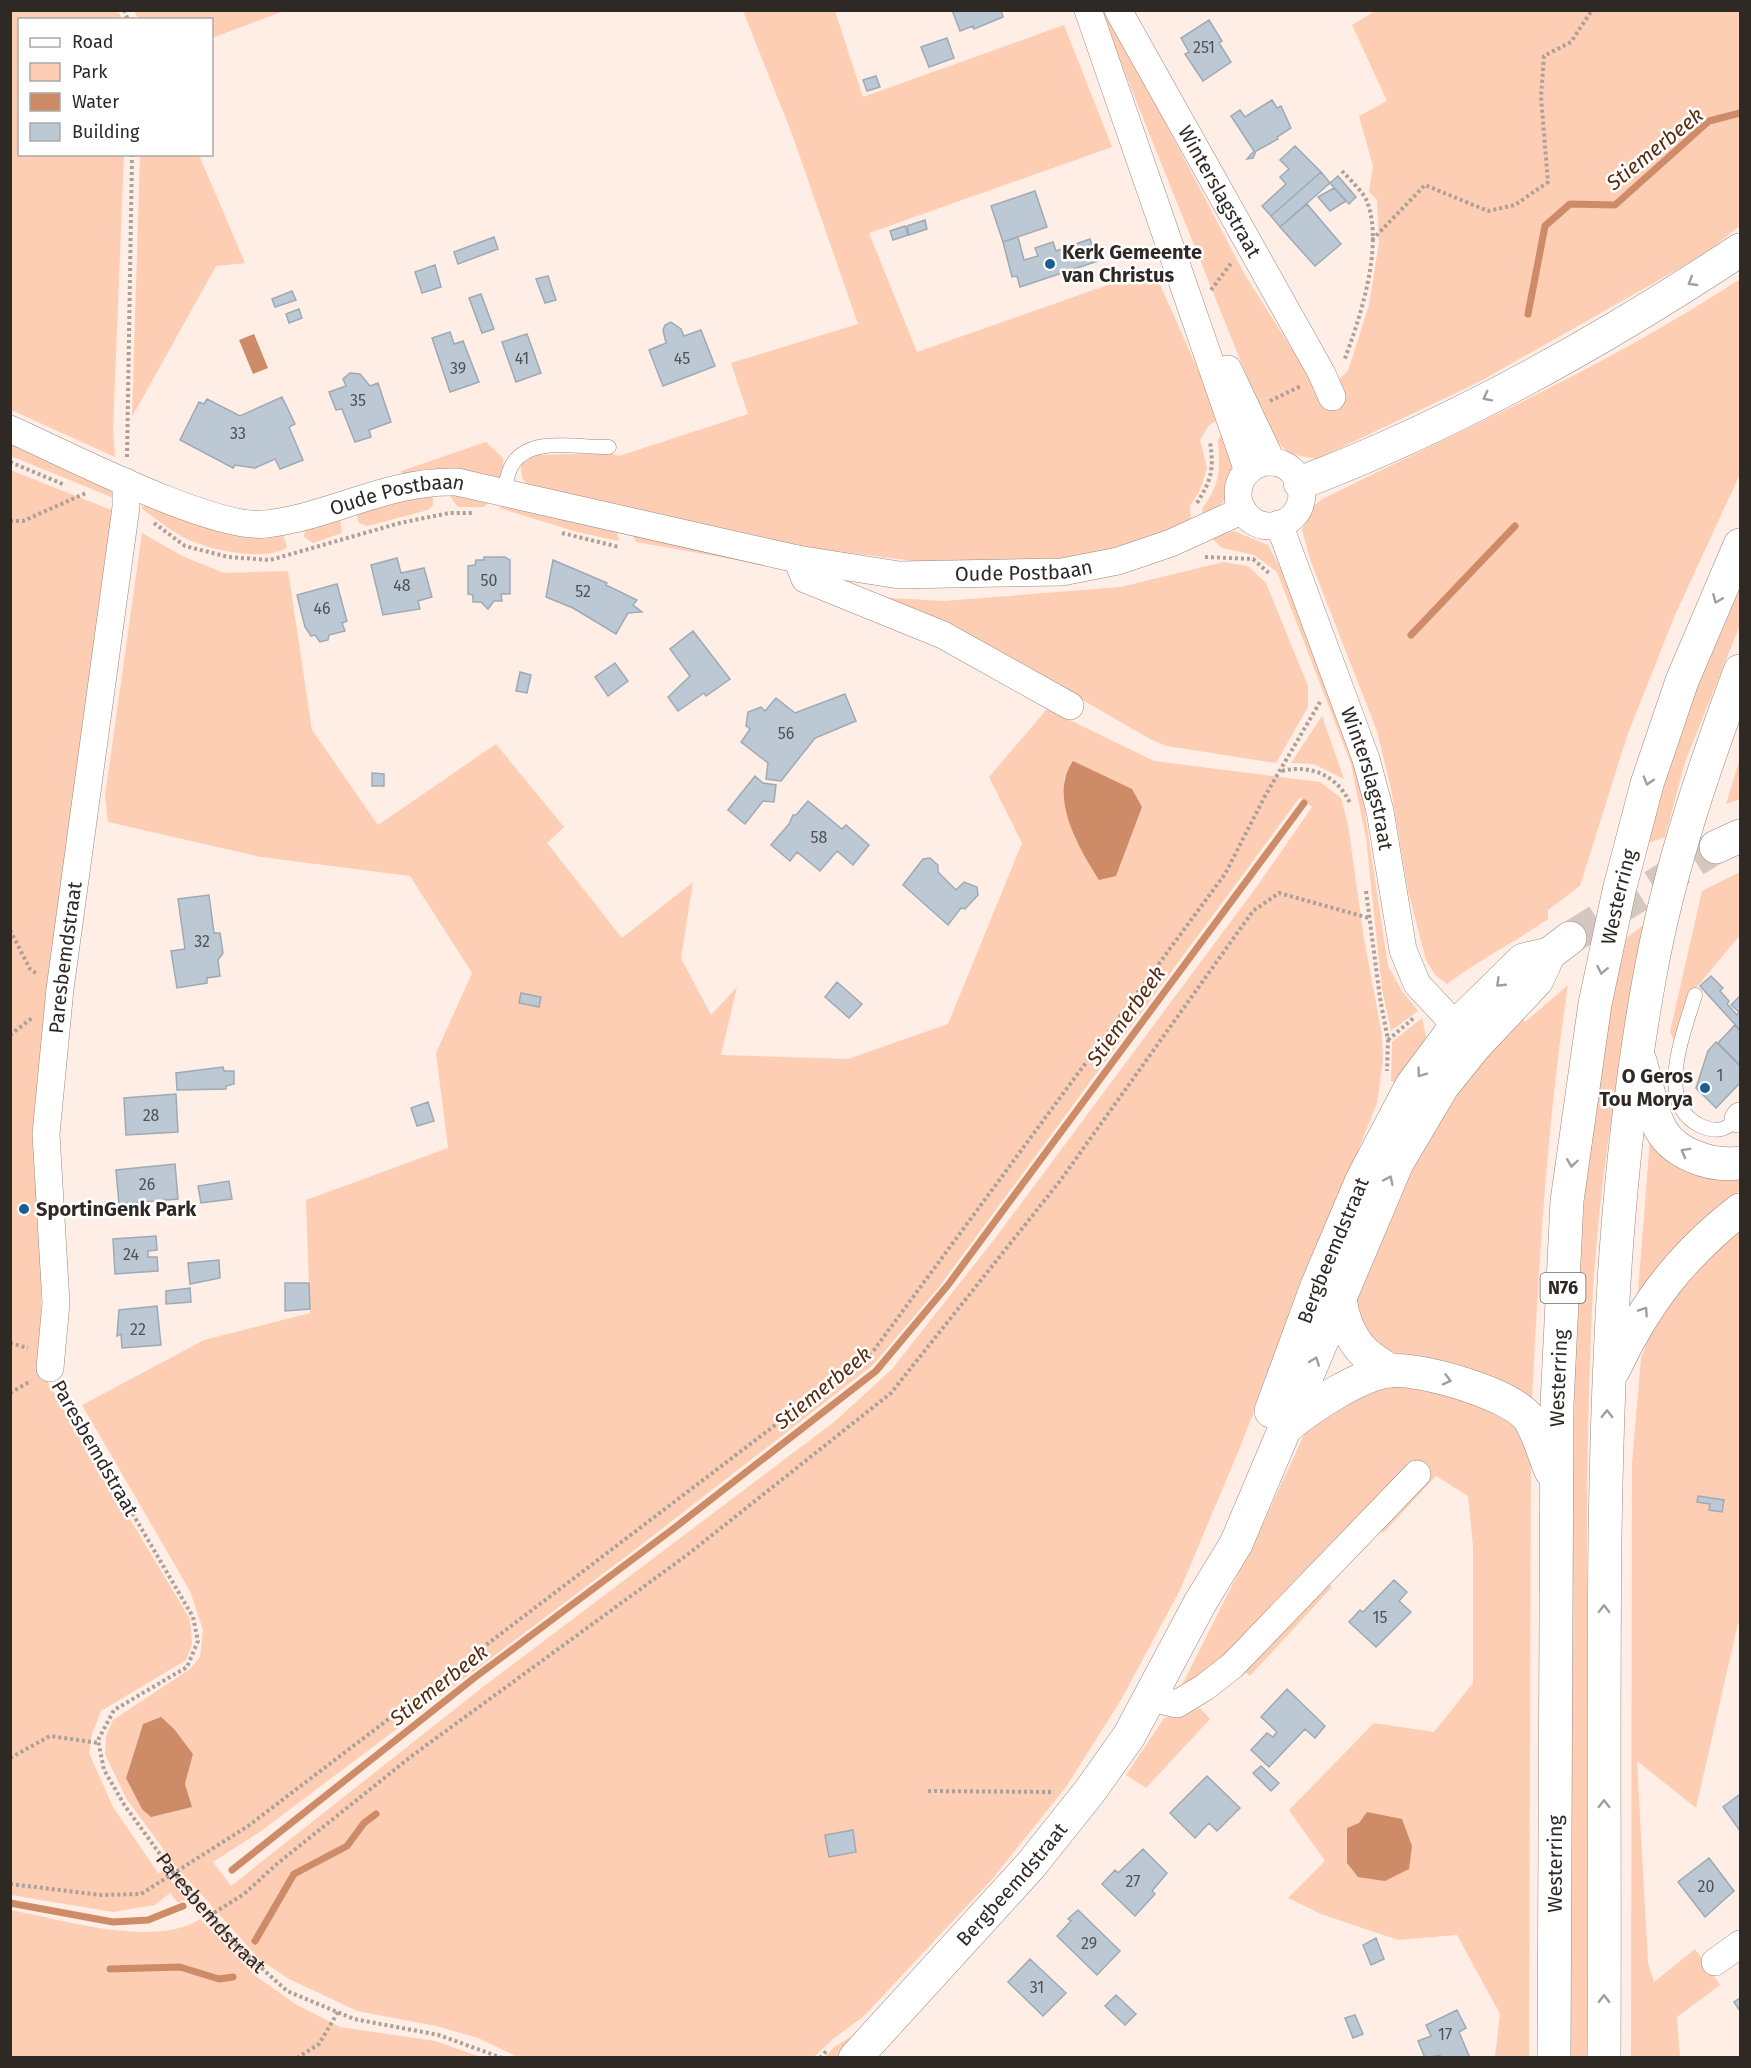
<svg xmlns="http://www.w3.org/2000/svg" width="1751" height="2068" viewBox="0 0 1751 2068" font-family="'Fira Sans',sans-serif">
  <rect width="100%" height="100%" fill="#ffeee5"/>
  <path fill="#fdceb4" fill-rule="evenodd" d="M11,10l107,1 4,8 -102,1v134l104,1 -11,274 2,28 -104,-47z
    M134,11h150l-72,27v-18l-73,-1z
    M743,11h92l28,86 201,-72 48,122 -243,86 48,119 236,-83 67,150 -11,6 -9,15 7,28 -7,22 -10,16 1,15 -75,28 -37,9 -141,6 -152,-19 -256,-57 -8,-10 -1,-13 13,-10 77,-2 8,3 129,-42 -17,-51 127,-39 -66,-190z
    M1100,11h7l138,264 84,133 10,-29 9,-8 21,-66 10,-63 -2,-42 -8,-8 4,-26 -14,-50 28,-15 -35,-76 23,-14h365v215l-37,29 -224,127 -162,77 -28,-5 -19,-20z
    M140,155h59l46,108 -29,3 -84,151z
    M1740,279v195l-65,141 -48,121 -47,150 -32,24v9c-33,23 -69,41 -101,65l-12,-9 -9,-15 -18,-69 -17,-102 -14,-58 -66,-169 -9,-32 8,-21 12,-10c141,-69 287,-134 418,-220z
    M1225,431c17,45 19,57 -22,88l-1,-10c19,-26 18,-39 16,-70z
    M11,436l100,51 5,12 -105,-43z
    M486,442l17,16v16l-6,6 -93,-4 -3,-5z
    M10,470l104,41 -79,627 6,142v91l149,248 2,25 -6,16 -85,51 -9,23 -3,19 24,54 45,66 6,-1 21,27 -7,4 -8,-10 -15,12 -42,7 -102,-17z
    M449,495l43,4 -8,8h-26z
    M433,496v9l-5,5 -61,16 -8,-3 -2,-5 4,-11z
    M507,502l108,23 4,16 -42,-9 -78,-24z
    M149,503l129,29 5,3 4,12c-19,16 -83,2 -104,-10 -15,-8 -28,-19 -42,-29z
    M340,518l2,15 -29,10 -9,-6 2,-13z
    M1234,531l34,14 13,24 71,187 10,37 26,173 14,25 16,20 -27,20 -9,-42 -16,-151 -15,-74 -74,-192 -23,-17 -32,-7 -11,-11z
    M142,533l40,23 42,17 64,-2 24,159 66,95 118,-81 68,83 -17,16 75,95 71,-56 -12,76 30,57 26,-28 -16,68 127,4 100,-35 74,-181 -33,-66 58,-68 107,52 166,21 21,16 7,27 16,114 18,96 1,25 -6,43 -139,349 -58,138 -59,110 -55,87 -73,91 -129,138 -31,23 -19,18h-296l-40,-19 -42,-12 -79,-15 -68,-32 -29,-19 -85,-95 -49,-67 -21,-44 1,-18 7,-16 77,-51 10,-12 3,-27 -13,-39 -108,-186 122,-65 106,-27 -4,-113 142,-52 -12,-95 36,-80 -62,-97 -149,-19 -153,-35 -3,-26zM1064,774l14,73 -13,-43zM1300,797l12,10 -54,78 -262,352 -104,132 -58,53 -346,261 -257,203 -18,-24 48,-31 371,-279 241,-187 66,-78zM143,1724l50,30 -8,30 -59,-6z
    M632,534l122,29 -118,-21z
    M1223,562l25,4 18,17 42,103v21l-32,56 -109,-17 -17,-7 -109,-63 -168,-79 71,4 177,-14z
    M1740,574v51l-55,137 -20,75 -22,8 22,-74z
    M1322,716l22,63 -30,-15 -23,-1z
    M1740,758v41l-14,5z
    M1740,872v63l-43,52 -8,5 -15,49 -4,-9 32,-141z
    M1645,924c-26,135 -49,270 -54,408 -10,242 2,484 -1,725l-20,1 2,-677 14,-205 12,-100 23,-134z
    M1568,985c-21,138 -29,275 -36,414l-148,-50 -16,-11 -17,-27 54,-132 54,-92 63,-69 3,4z
    M1422,1018l5,23 -27,44 -9,-4 1,-39z
    M1650,1139l90,35v16l-42,36 -60,66z
    M1740,1226v397h-2l-42,185 -59,-47 11,202 6,19 41,-33 25,36 -43,32 3,40 -49,1 1,-595 9,-105 14,-36 20,-26z
    M1410,1385l98,28 23,37 -2,607h-34l5,-43 -43,-79 -59,5 -77,-26 -33,-16 37,-37 -36,-51 85,-87 60,9 39,-49v-137l-5,-50 -32,-20 -53,57 -6,-6 32,-64 -197,209 -34,21 83,-165 47,-102 28,-22 43,-16z
    M1328,1583l4,4 -82,89 -8,-6z
    M1200,1708l10,11 -64,69 -20,-13 38,-57z
    M10,1910c51,9 145,39 190,9l54,56 43,30 43,22 95,14 46,16h-470z
    M863,2029l-27,28 -12,1 10,-11z"/>
  <path fill="#cd8c67" d="M254,334l14,34 -15,6 -14,-34z
    M1073,761l59,28 10,18 -26,69 -17,4c-20,-32 -51,-83 -26,-119z
    M161,1717l13,12 19,25 -8,30 7,23 -41,10 -9,-8 -16,-31 17,-54z
    M1367,1812l35,7 10,27 -3,23 -24,12 -27,-4 -11,-14v-35l12,-5z"/>
  <g fill="none" stroke-linecap="round" stroke-linejoin="round">
    <path stroke="#cd8c67" stroke-width="7" d="M1528,314l17,-88 25,-22 45,1 94,-84 31,-8
      M1411,635l104,-109
      M232,1870l242,-192 199,-149 203,-158 72,-86 356,-482
      M10,1903l103,19 35,-2 35,-14
      M255,1941l39,-67 53,-28 17,-23 12,-9
      M110,1969l70,-2 39,12 14,-2"/>
  </g>
  <path fill="#bcc9d5" stroke="#9daab5" stroke-width="1.5" d="M952,10h49l2,7 -29,12 -1,-3 -13,5z
    M1209,20l13,21 -3,2 12,19 -28,19 -18,-27 4,-2 -8,-14z
    M947,38l7,20 -25,9 -8,-20z
    M876,76l4,11 -13,4 -4,-11z
    M1272,100l5,8 4,-2 10,22 -14,9 1,2 -22,12 -3,7 -6,1 7,-8 -23,-35 9,-6 5,7z
    M1295,146l26,26 -50,44 -9,-10 24,-22 -6,-7 9,-8 -9,-9z
    M1321,172l9,11 -50,44 -9,-11z
    M1338,176l18,21 -7,7 -19,-21z
    M1334,188l12,13 -16,10 -12,-14z
    M1035,191l12,36 -44,15 -12,-36z
    M1307,204l34,40 -26,22 -35,-39z
    M925,220l2,9 -18,6 -2,-9z
    M905,226l3,9 -15,5 -3,-9z
    M494,237l4,12 -40,15 -4,-12z
    M1018,237l6,23 14,-4 -3,-8 18,-6 3,9 34,-12 8,22 -78,26 -3,-11 -5,1 -9,-35z
    M435,265l6,22 -19,6 -7,-21z
    M548,276l8,24 -11,3 -9,-24z
    M292,291l4,9 -21,7 -3,-8z
    M481,294l13,35 -12,4 -13,-35z
    M299,309l3,9 -13,5 -3,-9z
    M671,322l10,7 3,7 17,-6 14,36 -52,20 -14,-36 17,-7 -3,-13 2,-5z
    M450,332l4,12 9,-3 16,41 -29,10 -18,-54z
    M527,334l14,39 -25,9 -14,-40z
    M350,373l10,1 10,12 8,-3 13,39 -22,8 2,7 -16,5 -13,-33 -6,1 -7,-18 17,-6 -3,-7z
    M282,397l13,27 -6,3 14,33 -23,9 -5,-10 -20,9 -20,-3 -2,3 -53,-28 19,-38 5,2 3,-5 33,17z
    M484,557h21l5,3v34h-9l1,7h-8l-6,8 -7,-7h-8v-7l-5,-1v-28l7,-1 1,-5h8z
    M397,558l4,15 23,-5 8,29 -14,4 2,8 -37,6 -12,-50z
    M553,560l54,23 -1,2 31,15 -4,5 9,7 -14,1 -12,21 -43,-26 -27,-11z
    M337,584l10,37 -5,2 3,8 -16,4 -1,5 -8,2 -5,-7 -4,1 -6,-9 -8,-32z
    M693,631l37,48 -24,17 -2,-3 -26,18 -10,-14 22,-21 -20,-27z
    M615,663l13,18 -20,15 -13,-19z
    M520,672l11,3 -4,18 -11,-2z
    M845,694l11,27 -41,17 -34,43 -15,-2 2,-16 -27,-21 9,-13 -4,-3 2,-14 13,-5 4,4 11,-13 19,15z
    M372,773l12,1v12h-12z
    M755,776l8,7 13,2 -2,17 -11,-1 -18,23 -17,-14z
    M808,801l34,28 4,-4 23,20 -16,20 -16,-14 -17,20 -23,-19 -7,9 -19,-16 18,-21 4,-9h3z
    M930,858l8,7v7l18,18 8,-8 13,5 1,8 -13,14 -4,-1 -13,17 -45,-40 20,-26z
    M209,895l5,38h6l3,20 -5,7 2,16 -13,2v5l-30,5 -6,-37 14,-2 -7,-50z
    M1711,976l12,12 -3,3 9,10 -2,3 10,11 2,-3 -8,-7 9,-9v34l-40,-44z
    M837,982l25,22 -13,14 -24,-21z
    M521,993l20,4 -2,10 -20,-4z
    M1735,1025l5,6v34l-22,-22z
    M1716,1042l24,24v17l-24,25 -20,-20 12,-37z
    M223,1067l1,4h10v13l-8,2v3l-49,1 -1,-17z
    M176,1094l2,38 -52,3 -2,-37z
    M428,1102l6,19 -17,5 -6,-18z
    M175,1164l3,35 -59,5 -3,-34z
    M229,1181l3,18 -31,4 -3,-17z
    M156,1236l1,14 -9,1v6h9l1,14 -43,3 -2,-35z
    M219,1260l1,18 -30,6 -2,-21z
    M285,1283h24l1,26 -25,2z
    M190,1288l1,14 -25,2v-13z
    M157,1306l4,39 -39,3 -1,-14 -4,2 2,-26z
    M1698,1496l26,4 -2,12 -13,-2 1,-6 -13,-2z
    M1394,1580l13,12 -8,9 12,11 -35,35 -27,-25 11,-12 3,2z
    M1287,1689l38,37 -10,12 -10,-9 -36,38 -18,-17 16,-17 6,4 4,-5 -16,-15z
    M1261,1766l18,17 -8,8 -18,-18z
    M1207,1776l33,32 -23,23 -8,-8 -14,15 -25,-25z
    M1739,1795l1,1v35l-17,-24z
    M853,1830l3,22 -27,5 -4,-22z
    M1143,1849l24,24 -15,18 3,3 -20,22 -33,-32 13,-14 3,3z
    M1709,1858l25,33 -29,26 -27,-35z
    M1078,1910l42,41 -23,24 -40,-39 14,-15 -3,-2z
    M1376,1938l8,21 -13,6 -8,-20z
    M1030,1959l36,34 -23,23 -35,-34z
    M1116,1995l20,19 -11,11 -20,-19z
    M1740,1998v13l-6,-9z
    M1457,2010l9,18 -7,4 11,26h-29l-1,-3 -15,3 -7,-17 13,-5 -5,-11z
    M1355,2015l8,19 -10,4 -8,-20z"/>
  <g fill="none" stroke-linecap="round" stroke-linejoin="round">
    <path stroke="#d5c7bf" stroke-width="33" stroke-dasharray="33 16" stroke-linecap="butt" d="M1570,938l146,-91"/>
    <g stroke="#988981" stroke-width="15">
      <path id="service" d="M504,493c2,-9 3,-20 8,-28 18,-30 67,-17 97,-18
        M1695,995c-10,35 -42,110 6,131 16,7 24,4 37,-7"/>
    </g>
    <g stroke="#988981" stroke-width="28">
      <g id="minor">
        <path d="M1088,10l160,461"/>
        <path id="s2" d="M1118,10l204,364 10,23"/>
        <path d="M1228,369l44,93"/>
        <path id="s3" d="M10,429c54,24 204,102 256,95 67,-8 121,-44 191,-42l340,77 102,16 163,-3 56,-11 53,-18 72,-33"/>
        <circle cx="1270" cy="494" r="32"/>
        <path id="s4" d="M1279,524l87,235 14,52 23,139 14,34 53,57"/>
        <path d="M797,559l8,20 138,56 127,71"/>
        <path d="M1738,1119l2,-3"/>
        <path id="s5" d="M50,1368l6,-65 -10,-169 14,-145 66,-482v-25"/>
        <path d="M1151,1698l26,6 28,-17 27,-21 185,-192"/>
        <path d="M1715,1962l25,-18"/>
      </g>
    </g>
    <g stroke="#988981" stroke-width="34">
      <g id="tertiary">
        <path d="M1716,847l24,-11"/>
        <path id="s6" d="M1271,1411l46,-125 45,-106 50,-95 44,-59 67,-66 26,-6 21,-16"/>
        <path id="s7" d="M855,2058l176,-193 59,-74 39,-55 71,-133 36,-59 161,-381 45,-76 33,-41 62,-66 12,-26"/>
      </g>
    </g>
    <g stroke="#988981" stroke-width="34">
      <g id="trunk">
        <path d="M1300,483c153,-58 304,-143 440,-233"/>
        <path d="M1640,1061c6,20 10,43 18,63 13,30 53,43 82,39"/>
        <path d="M1342,1228c-2,43 -11,84 18,120 8,9 20,16 30,23"/>
        <path d="M1614,1369c31,-66 68,-114 126,-159"/>
        <path d="M1289,1425c23,-19 70,-50 100,-54 29,-4 125,23 141,49 9,15 14,35 21,51"/>
        <path id="s8" d="M1554,2058l3,-654 10,-203 28,-197 24,-113 28,-107 35,-103 58,-136"/>
        <path d="M1604,2058c1,-174 -1,-348 1,-522 3,-189 11,-375 45,-561 19,-105 53,-205 90,-304"/>
      </g>
    </g>
    <g stroke="#ada099" stroke-width="4" stroke-dasharray="3 3" stroke-linecap="butt">
      <path d="M124,10l4,10"/>
      <path d="M1342,171c8,9 23,22 26,33 15,45 -8,114 -24,157"/>
      <path d="M1372,240l53,-55 63,26 27,-6 33,-23 -7,-85 3,-41 27,-14 21,-32"/>
      <path d="M1211,290l21,-28"/>
      <path d="M1270,401l31,-15"/>
      <path d="M127,457l5,-303"/>
      <path d="M10,462l55,23"/>
      <path d="M1197,503c15,-24 17,-34 13,-61"/>
      <path d="M10,521h13l63,-28"/>
      <path d="M154,523l31,23 43,11 42,3 130,-37 49,-10h25"/>
      <path d="M562,533l57,14"/>
      <path d="M1205,557l48,2 17,15"/>
      <path d="M1282,771c28,-7 55,4 68,32"/>
      <path d="M1366,891l14,107 8,42 -1,31"/>
      <path d="M10,930l20,39 7,5"/>
      <path d="M10,1035l22,-17"/>
      <path d="M1388,1040l27,-23"/>
      <path d="M10,1343l18,5"/>
      <path id="s1" d="M60,1389l133,228 5,24 -11,26 -73,43 -16,30 6,30 21,36 48,66 61,71 53,48 67,28 85,16 63,23"/>
      <path d="M10,1393l21,-12"/>
      <path d="M10,1758l40,-22 49,7"/>
      <path d="M928,1791l126,1"/>
      <path d="M10,1884l91,11 40,-1 107,-68 626,-476 351,-476 40,-78 55,-94"/>
      <path d="M209,1916l35,-22 34,-31 135,-108 274,-200 204,-162 169,-212 193,-270 26,-18 90,25"/>
      <path d="M297,2058l22,-14 19,-32"/>
      <path d="M820,2058l8,-9"/>
    </g>
    <use href="#service" stroke="#fff" stroke-width="14"/>
    <use href="#minor" stroke="#fff" stroke-width="27"/>
    <use href="#tertiary" stroke="#fff" stroke-width="33"/>
    <use href="#trunk" stroke="#fff" stroke-width="33"/>
  </g>
  <defs><path id="oneway-chevron" d="M-2-3.5L2.5 0L-2 3.5" fill="none" stroke-width="1.6" stroke-linecap="round" stroke-linejoin="round" transform="scale(1.5)"/></defs>
  <g stroke="#a19f9d">
    <use href="#oneway-chevron" transform="translate(1692 282) rotate(149)"/>
    <use href="#oneway-chevron" transform="translate(1487 397) rotate(153)"/>
    <use href="#oneway-chevron" transform="translate(1717 599) rotate(113)"/>
    <use href="#oneway-chevron" transform="translate(1648 781) rotate(107)"/>
    <use href="#oneway-chevron" transform="translate(1602 970) rotate(102)"/>
    <use href="#oneway-chevron" transform="translate(1500 983) rotate(136)"/>
    <use href="#oneway-chevron" transform="translate(1421 1073) rotate(126)"/>
    <use href="#oneway-chevron" transform="translate(1685 1152) rotate(-151)"/>
    <use href="#oneway-chevron" transform="translate(1572 1163) rotate(98)"/>
    <use href="#oneway-chevron" transform="translate(1389 1180) rotate(-65)"/>
    <use href="#oneway-chevron" transform="translate(1644 1311) rotate(-56)"/>
    <use href="#oneway-chevron" transform="translate(1315 1361) rotate(-69)"/>
    <use href="#oneway-chevron" transform="translate(1447 1380) rotate(15)"/>
    <use href="#oneway-chevron" transform="translate(1607 1414) rotate(-89)"/>
    <use href="#oneway-chevron" transform="translate(1604 1609) rotate(-89)"/>
    <use href="#oneway-chevron" transform="translate(1604 1804) rotate(-90)"/>
    <use href="#oneway-chevron" transform="translate(1604 1999) rotate(-90)"/>
  </g>
  <g fill="#1b5e93" stroke="#fff" stroke-width="2">
    <circle cx="1050" cy="264" r="6"/>
    <circle cx="1705" cy="1088" r="6"/>
    <circle cx="24" cy="1209" r="6"/>
  </g>
  <g text-anchor="middle" dominant-baseline="central" stroke-width="5" stroke-linejoin="round" paint-order="stroke">
    <g font-size="16" fill="#525151">
      <text x="1204" y="47">251</text>
      <text x="522" y="358">41</text>
      <text x="682" y="358">45</text>
      <text x="458" y="368">39</text>
      <text x="358" y="400">35</text>
      <text x="238" y="433">33</text>
      <text x="489" y="580">50</text>
      <text x="402" y="585">48</text>
      <text x="583" y="591">52</text>
      <text x="322" y="608">46</text>
      <text x="786" y="733">56</text>
      <text x="819" y="837">58</text>
      <text x="202" y="941">32</text>
      <text x="1720" y="1075">1</text>
      <text x="151" y="1115">28</text>
      <text x="147" y="1184">26</text>
      <text x="131" y="1254">24</text>
      <text x="138" y="1329">22</text>
      <text x="1380" y="1617">15</text>
      <text x="1133" y="1881">27</text>
      <text x="1706" y="1886">20</text>
      <text x="1089" y="1943">29</text>
      <text x="1037" y="1987">31</text>
      <text x="1445" y="2034">17</text>
    </g>
    <rect fill="#fff" stroke="#6d6966" stroke-width="1.5" x="1540.5" y="1273" width="45" height="30" rx="4.5"/>
    <g font-size="18" font-weight="bold" fill="#2f2925">
      <text x="1563" y="1288">N76</text>
    </g>
    <g font-size="20" fill="#2f2925" stroke="#fff">
      <text stroke="none"><textPath href="#s2" startOffset="208">Winterslagstraat</textPath></text>
      <text stroke="none"><textPath href="#s3" startOffset="410">Oude Postbaan</textPath></text>
      <text stroke="none"><textPath href="#s3" startOffset="1048">Oude Postbaan</textPath></text>
      <text stroke="none"><textPath href="#s4" startOffset="270">Winterslagstraat</textPath></text>
      <text stroke="none"><textPath href="#s8" startOffset="1166">Westerring</textPath></text>
      <text stroke="none"><textPath href="#s5" startOffset="412">Paresbemdstraat</textPath></text>
      <text stroke="none"><textPath href="#s6" startOffset="172">Bergbeemdstraat</textPath></text>
      <text stroke="none"><textPath href="#s8" startOffset="680">Westerring</textPath></text>
      <text transform="translate(95 1448) rotate(60)">Paresbemdstraat</text>
      <text stroke="none"><textPath href="#s8" startOffset="194">Westerring</textPath></text>
      <text stroke="none"><textPath href="#s7" startOffset="234">Bergbeemdstraat</textPath></text>
      <text stroke="none"><textPath href="#s1" startOffset="645">Paresbemdstraat</textPath></text>
    </g>
    <g font-size="20" font-weight="bold" fill="#2f2925" stroke="#fff" text-anchor="start">
      <text x="1062" y="252">Kerk Gemeente<tspan x="1062" dy="23">van Christus</tspan></text>
      <text x="1693" y="1076" text-anchor="end">O Geros<tspan x="1693" dy="23">Tou Morya</tspan></text>
      <text x="36" y="1209">SportinGenk Park</text>
    </g>
    <g font-size="21" font-style="italic" fill="#592d11" stroke="#fff">
      <text transform="translate(1655 149) rotate(-39)">Stiemerbeek</text>
      <text transform="translate(1126 1016) rotate(-54)">Stiemerbeek</text>
      <text transform="translate(823 1388) rotate(-39)">Stiemerbeek</text>
      <text transform="translate(439 1685) rotate(-38)">Stiemerbeek</text>
    </g>
  </g>
  <rect width="1751" height="2068" fill="none" stroke="#2f2925" stroke-width="24"/>
  <rect x="18" y="18" width="195" height="138" fill="#ffffff" stroke="#aca9a8" stroke-width="1.5"/>
  <rect x="30" y="38" width="30" height="9" fill="#ffffff" stroke="#aca9a8" stroke-width="1.5"/>
  <text x="72" y="48" font-size="18" fill="#2f2925">Road</text>
  <rect x="30" y="63" width="30" height="18" fill="#fdceb4" stroke="#aca9a8" stroke-width="1.5"/>
  <text x="72" y="78" font-size="18" fill="#2f2925">Park</text>
  <rect x="30" y="93" width="30" height="18" fill="#cd8c67" stroke="#aca9a8" stroke-width="1.5"/>
  <text x="72" y="108" font-size="18" fill="#2f2925">Water</text>
  <rect x="30" y="123" width="30" height="18" fill="#bcc9d5" stroke="#aca9a8" stroke-width="1.5"/>
  <text x="72" y="138" font-size="18" fill="#2f2925">Building</text>
</svg>
